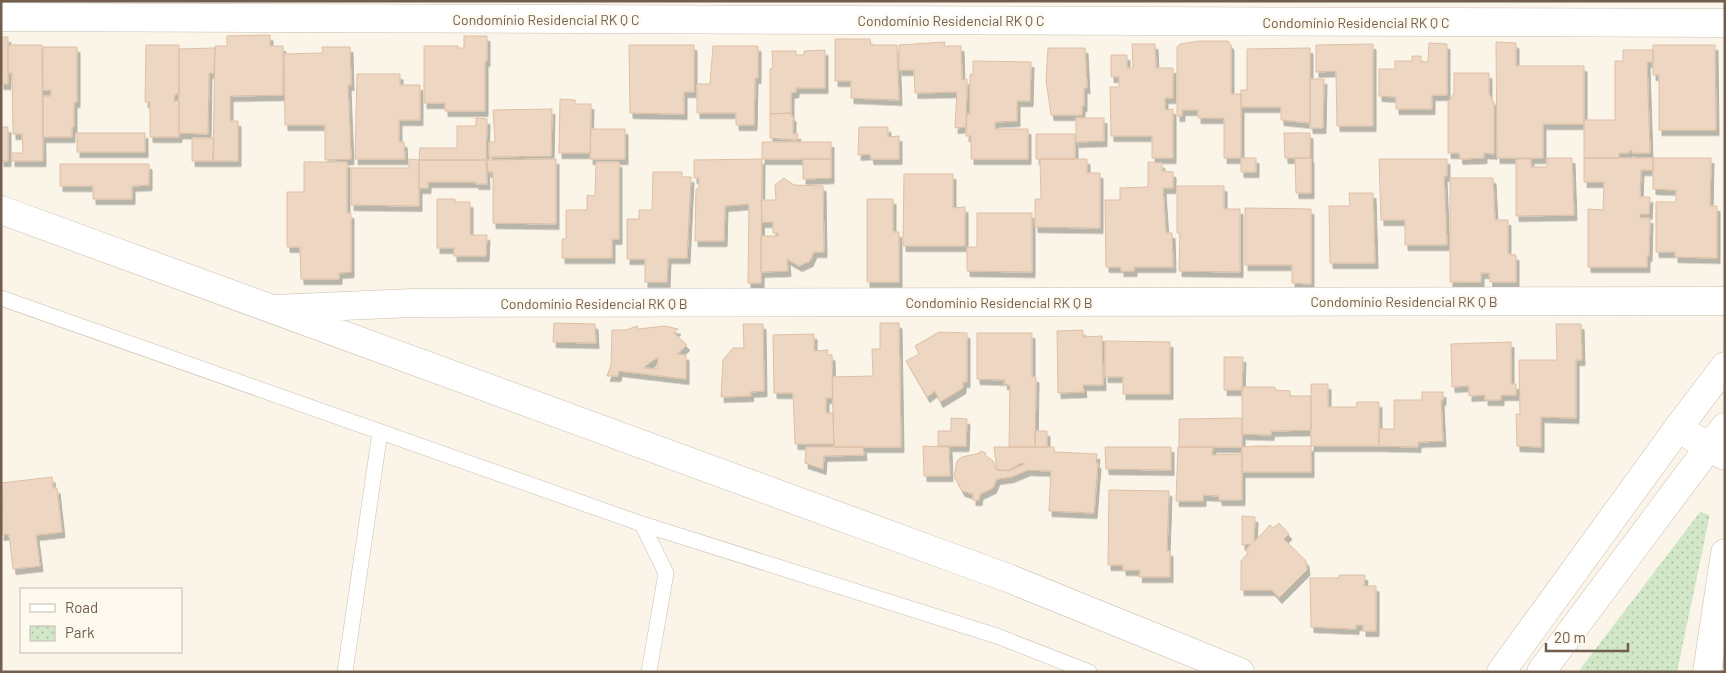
<svg xmlns="http://www.w3.org/2000/svg" width="1726" height="673" viewBox="0 0 1726 673" font-family="Barlow,sans-serif">
  <defs>
    <pattern id="park-dots" width="8" height="8" patternUnits="userSpaceOnUse" patternTransform="scale(1.25)"><rect width="8" height="8" fill="#d1e7c7"/><path d="M2 2h.1M6 6h.1" fill="none" stroke="#aebea4" stroke-width="1.8" stroke-linecap="round"/></pattern>
    <filter id="shadow"><feDropShadow dx="3" dy="5.5" stdDeviation="0" flood-color="#0004"/></filter>
  </defs>
  <rect width="100%" height="100%" fill="#faf5e8"/>
  <path fill="url(#park-dots)" d="M1700,512l9,3v4l-32,153h-99z"/>
  <path fill="#edd7c2" stroke="#debfa4" fill-rule="evenodd" filter="url(#shadow)" d="M270,35v11h13v49l-53,1v25h8v40h-25l2,-115h12v-10z
    M464,36h23v25h-2v50h-40v-8h-21v-57h34v2h6z
    M1,37h7v47h-7z
    M835,39h35l1,6h26l2,55 -48,-2v-17h-16z
    M1199,41h29l3,4v49h10v64h-17v-40h-26v-8h-16v6h-5v-69l3,-3z
    M945,42l-1,4h17l1,34 5,-1 -1,48 -11,1 2,-36 -42,1 -1,-23h-15v-25z
    M1496,42l20,1v23h68v58h-41v34h-46z
    M1429,43l18,1v51h-15v14h-36v-12l-17,-1v-27h16v-8h17v-5h9v6h7z
    M1132,44h23l1,24h17v30h-8v12l8,-1v49h-21v-22h-41l-1,-49h9v-10h-8v-22h16v13h6z
    M1373,44v82h-36l-1,-55 -20,1v-27z
    M8,45h34l1,116h-31v-8h11l-1,-19h-9l-1,-61h-4z
    M146,45h33v49h-4l-1,7h5v36h-29v-35h-5z
    M629,45h65v47h-10v22l-54,-1z
    M1653,45h62l1,85h-57v-55h-6z
    M713,46h45v32h-3l-1,47h-18v-12h-39v-29h13z
    M43,47h34v55h-3v25h-2v10h-29v-41h8v-6h-8z
    M322,47h28l1,38h-3l3,74 -26,1v-35h-40l-1,-71 39,-1z
    M215,48l-1,25h-5l-1,61 -29,-1v-84z
    M1048,48h37l2,40h-3v18h-2v9h-31l-5,-35z
    M1310,48v75l-29,-3v-13h-40v-17h6v-41z
    M825,50v38h-29v4l-5,1v20l-21,1v-45l3,-1 -1,-17h24v4h8v-4z
    M1623,50h30v12h-6l3,91h-18v-3l-3,1v2h-10v5h-35v-38h31v-59h8z
    M973,61l58,1 -1,39h-13v20l-22,1v7h33v30h-57v-23h-5l1,-22h3v-40l3,1z
    M1454,73h35v21l5,9v51l-10,-1v5l-24,1 -1,-6h-11v-50l6,-10z
    M357,74h43v11h20v35h-21v22h5l1,17h-50z
    M1310,79h14l-1,49h-13z
    M560,99l15,1v4h16l-1,49h-31z
    M552,109l-1,47 -62,1v-15h6l-2,-32z
    M791,113v3h2v18h5l-1,6 -27,-2v-24z
    M476,118l11,1 -1,41h-67l1,-12h37v-22h19z
    M1076,118h28v23l-28,1z
    M1,127h7v34h-7z
    M859,127h29v10l11,-1v23h-28l-1,-5 -12,1z
    M591,129h34v30h-35z
    M77,133h68v19h-68z
    M1284,133h26v25h-25z
    M1036,134h39v25h-39z
    M192,138h22l-1,23h-21z
    M762,142h69v17h-69z
    M1241,158h15v14h-15z
    M1295,158h16v35h-15z
    M1547,158h25l2,57 -58,1v-57h15v8h16z
    M1584,158h69v12h-12l-1,27h10l-1,17h-9v4h10l-1,38h-2v11h-59v-58l15,1 1,-28h-20z
    M1653,158h58l-1,48h7v52l-42,-1v-5h-19v-50h20v-12l-23,-1z
    M409,159l10,1v46l-68,-1v-37h58z
    M556,159v65l-63,-1v-51h-5l-1,-12z
    M762,159l-1,124h-13l1,-79 -24,2 -1,35h-29l1,-52h3v-11h-5v-18z
    M803,159h28v19l-28,1z
    M1040,159h47v14h13v55l-65,-1v-28h6z
    M1379,159h68v17h-3l3,69h-42v-25h-24z
    M419,160h67l1,24h-11v-2h-48v6h-9z
    M304,162h43v51h4v59l-12,1v6h-38l-1,-32h-13v-55h17z
    M596,162h23v77h-7v19h-50v-19h4v-29h21v-15l8,1z
    M1148,162l14,1v8l11,1v16h-10l3,45h6l1,34h-39v4h-13v-4h-15l-1,-67h15v-12l28,-1z
    M60,164h89v21l-17,1v13h-39v-13h-33z
    M653,172h29v5h9l-4,81h-19l-1,24h-22v-23h-18v-40h12v-9h13z
    M904,174h49v34l12,-1v39h-62z
    M784,178l10,7 29,1 1,66h-10l-4,9 -11,5 -12,-7 1,12 -27,1v-36h17v-3h-5v-11h-11l-1,-22h15l-1,-15z
    M1450,178h43l2,42h13v34l8,1v27h-26l-1,-9h-8v9h-31z
    M1177,186h47v23h16v63l-61,-1 1,-38h-3z
    M1349,193h24l2,70h-45l-1,-57h21z
    M437,199h18v3h15v33h17l-1,21h-32v-8h-17z
    M867,199h26v33h6v50h-32z
    M1245,208l66,1v75l-19,-1v-18h-47z
    M977,213h55v59l-65,-1v-24h10z
    M554,323l41,1 1,19 -43,-1z
    M880,323h19l2,124h-67l-2,-70 41,-1 -1,-27h8z
    M743,324h20l1,67 -14,1 1,4 -30,1 2,-37 10,-12h11z
    M1556,324h25l1,36h-6v58l-35,-1v30l-24,-1 -1,-32h4l-1,-54h38z
    M637,326l1,3 27,-3 13,3 -4,4 13,12 -10,9 9,1v24l-67,-8 -1,5h-11l4,-11 1,-35h14zM658,357l-1,12 -13,-1 4,-4z
    M1083,330v7l19,-1 1,49h-20l1,7 -26,1 -1,-62z
    M939,332l28,1v49h-4v6l-23,14 -5,-11 -8,6 -21,-36 13,-7 -4,-8z
    M977,333h55v44h4l-1,70h-26l1,-62 -6,-1 1,-4 -28,-1z
    M814,334v17l14,-1 -1,5h5l1,43h-7v15h7l1,31h-39l-2,-51h-19l-1,-58z
    M1105,341l65,1v52h-47v-17h-18z
    M1511,342v42h5v11h-15v5h-16v-5l-16,1v-10l-17,1 -1,-43z
    M1224,357h19l-1,33h-18z
    M1311,384h17v23h28l1,-5h22v44h-68z
    M1242,387h33v3l15,1v5h21v34l-40,1v4l-29,-1z
    M1422,392h21v8h-2l2,41 -25,1v5l-39,-1v-17h15v-29h28z
    M951,418l16,1 -1,27h-28v-15h13z
    M1242,418v29h-63v-28z
    M1035,431h12v16h-12z
    M923,446l26,1 1,29h-26z
    M1257,446h54v26h-69v-25z
    M806,447h57l1,8 -40,1 -1,13 -18,-6z
    M994,447h60v5l43,2 -1,9h2l-4,50 -45,-2 2,-40 -23,-1 -17,7 -14,2 -4,9 -13,6 -1,6h-6v-6l-11,-3 -8,-15 3,-15 5,-4 18,-4v-2l6,2 -1,2 8,6 4,9 12,1 16,-7 -4,-1 -12,7h-12z
    M1105,447h66v23l-65,-1z
    M1178,447h35l-1,8 30,-1v46h-23v-4l-16,-1v6h-27z
    M52,477l1,11h4l5,44 -26,3 4,31 -27,3 -4,-35 -8,1 2,-33 -2,-19z
    M1109,490l60,1 -2,60h3v26h-31l1,-7h-17v-5h-15z
    M1242,516l13,1 -1,25 16,-17 3,3 6,-5 10,11 -5,5 22,22 1,9 -28,28 -7,-8h-31v-29l7,-8 -2,-3 5,-6 -9,1z
    M1339,575h26l-1,11h12v45h-13v-6h-7v4l-45,-2 -1,-49h29z"/>
  <g fill="none" stroke-linecap="round" stroke-linejoin="round">
    <g stroke="#cbbeaf" stroke-width="16">
      <path id="lane" d="M1,298l641,226 24,49 -17,99
        M642,524l355,112 92,36
        M345,672l35,-240"/>
    </g>
    <g stroke="#cbbeaf" stroke-width="29">
      <path id="street" d="M1,17l1724,6
        M1,210l1007,368 232,94
        M273,309l140,-6 1312,-2
        M1501,672l177,-244
        M1541,672l168,-225 16,9
        M1707,672l18,-119"/>
    </g>
    <g stroke="#cebeac" stroke-width="29">
      <path id="secondary" d="M1725,366l-47,62 31,19 16,-20"/>
    </g>
    <use href="#lane" stroke="#fff" stroke-width="15"/>
    <use href="#street" stroke="#fff" stroke-width="28"/>
    <use href="#secondary" stroke="#fff" stroke-width="28"/>
  </g>
  <g text-anchor="middle" dominant-baseline="central" stroke-width="4.5" stroke-linejoin="round" paint-order="stroke">
    <g font-size="14" fill="#725e4e" stroke="#fdf9ee">
      <text x="546" y="19">Condomínio Residencial RK Q C</text>
      <text x="951" y="20">Condomínio Residencial RK Q C</text>
      <text x="1356" y="22">Condomínio Residencial RK Q C</text>
      <text x="1404" y="301">Condomínio Residencial RK Q B</text>
      <text x="999" y="302">Condomínio Residencial RK Q B</text>
      <text x="594" y="303">Condomínio Residencial RK Q B</text>
    </g>
  </g>
  <rect width="1726" height="673" fill="none" stroke="#725e4e" stroke-width="5"/>
  <rect x="20" y="588" width="162" height="65" fill="#fdf9ee" stroke="#c5bbae"/>
  <rect x="30" y="604" width="25" height="8" fill="#ffffff" stroke="#c5bbae"/>
  <text x="65" y="613" font-size="15" fill="#725e4e">Road</text>
  <rect x="30" y="626" width="25" height="15" fill="url(#park-dots)" stroke="#c5bbae"/>
  <text x="65" y="638" font-size="15" fill="#725e4e">Park</text>
  <path d="M1546 643v8h82v-8" fill="none" stroke="#725e4e" stroke-width="2.5"/>
  <text x="1554" y="643" font-size="15" fill="#725e4e" stroke="#fdf9ee" stroke-width="4" paint-order="stroke">20 m</text>
</svg>
